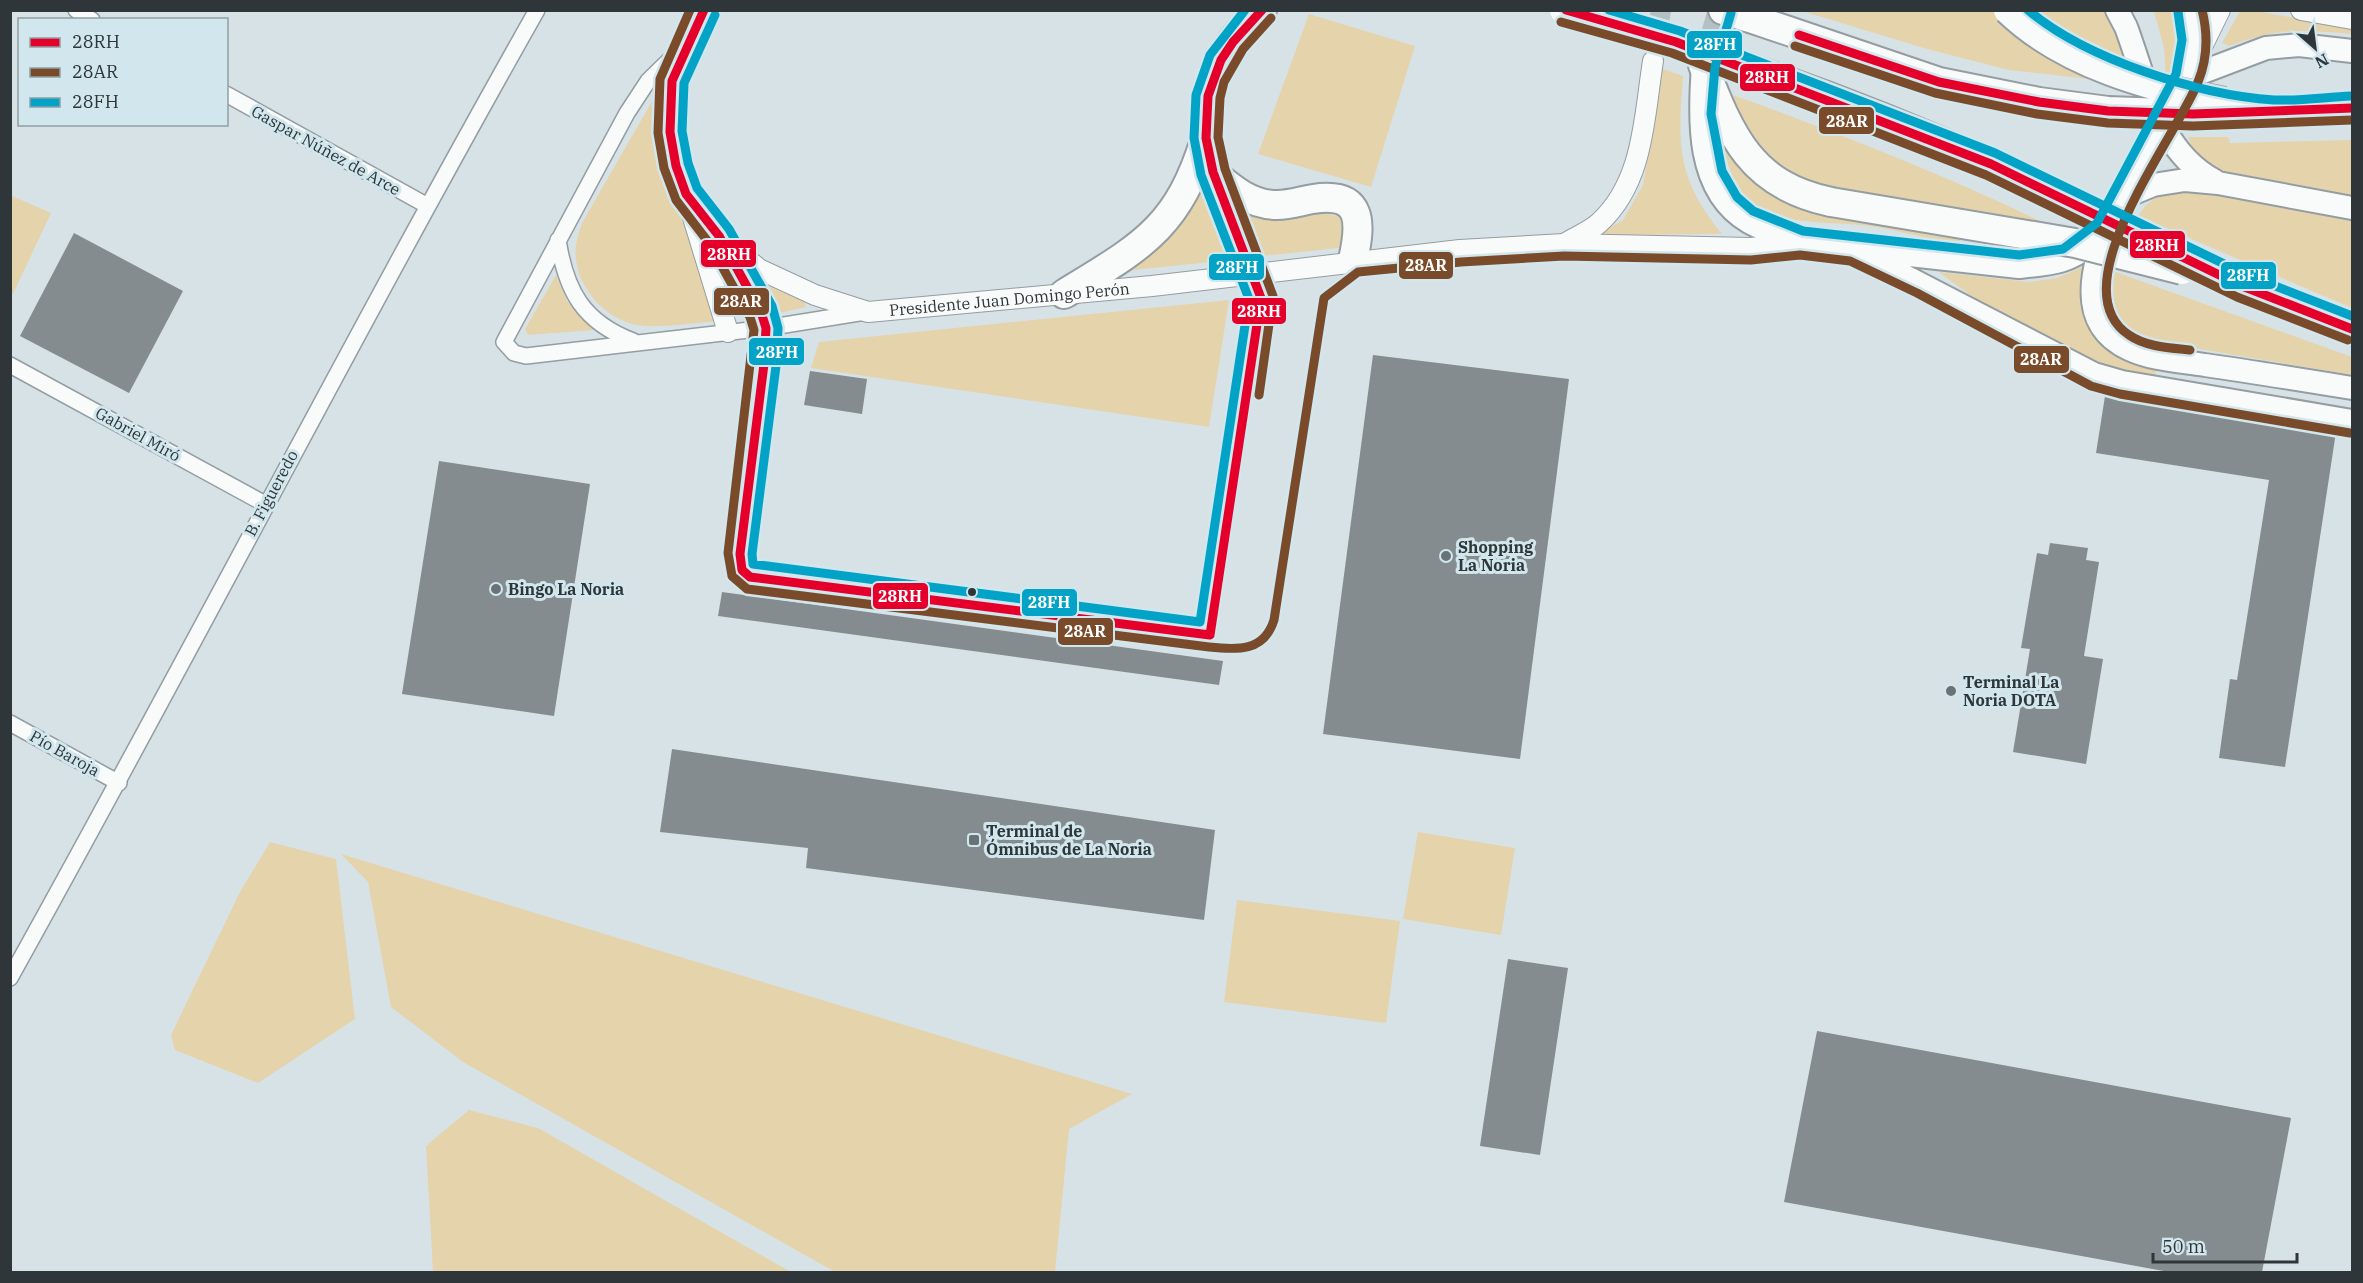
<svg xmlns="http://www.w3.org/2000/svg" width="2363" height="1283" viewBox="0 0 2363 1283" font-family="'IBM Plex Serif',serif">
  <rect width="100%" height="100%" fill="#d7e2e7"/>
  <path fill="#e5d3ac" d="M1802,11h196l47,39 44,29 -80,-9 -82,-21z
    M2037,11h70l9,15 12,37 -44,-20z
    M2154,11h34l-5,69 -17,-4 -2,-28z
    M2240,11h16l96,17v6c-50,-4 -74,-7 -122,12l-8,-3z
    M1309,14l106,32 -44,141 -113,-33z
    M1663,69l20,7c-5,70 -7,101 39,158l-124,1 25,-15 20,-35z
    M658,91l3,62 11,36 14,28 33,104c-24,2 -50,6 -74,5 -34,-2 -65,-33 -69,-66 -2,-13 2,-25 6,-37z
    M1733,95c111,40 220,83 325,135l-246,-45c-39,-19 -66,-48 -79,-90z
    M2188,137h40l2,6 122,-3v56l-143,-28 -14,-14z
    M1724,143l182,86 54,10v2c-32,0 -60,-11 -91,-15 -49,-7 -122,5 -139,-56 -3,-9 -6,-17 -6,-27z
    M1204,181l37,78 -118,12c43,-28 56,-46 81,-90z
    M2173,185l179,33v90l-214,-92 8,-11z
    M10,195l41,18 -38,81 -3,-1z
    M1240,211c7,3 15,7 23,8 28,3 54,-15 80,0l5,28 -85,9z
    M719,263c17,11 25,34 26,53l-12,1z
    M2087,265l-1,20 48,77 22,7 -1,10c-85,-20 -148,-55 -216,-107l90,10 28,-4z
    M2110,270l242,87v18l-176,-30 -35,-9 -20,-15 -11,-20z
    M556,275l11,26 28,29 -67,5 -3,-6z
    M757,279l47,22 2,6 -31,7z
    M1229,300l-20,127 -398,-59 8,-26z
    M1418,832l97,16 -14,87 -98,-16z
    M270,842l66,17 19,160 -97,64 -83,-33 -4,-15 69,-143z
    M341,854l791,240 -63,35 -14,143h-220l-372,-210 -72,-55 -23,-125z
    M1237,900l163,21 -14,102 -162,-21z
    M469,1110l69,18 253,144h-358l-7,-126z"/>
  <path fill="#848c90" d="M74,233l109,58 -54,102 -109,-57z
    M1373,355l196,24 -49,380 -197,-25z
    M810,371l57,8 -5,35 -58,-9z
    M2105,396l231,36 -51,335 -66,-9 11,-79 7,1 32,-200 -173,-27z
    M439,461l151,23 -36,232 -152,-22z
    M2050,543l38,5 -2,12 13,2 -15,94 19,3 -17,105 -73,-12 17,-103 -9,-1 16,-95 11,2z
    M722,592l501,69 -4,24 -501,-69z
    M672,749l543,81 -11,90 -398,-52 2,-20 -148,-16z
    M1508,959l60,9 -28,187 -60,-9z
    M1817,1031l474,87 -29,154h-93l-385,-70z"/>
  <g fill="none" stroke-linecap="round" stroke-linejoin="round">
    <path stroke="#b5c0c4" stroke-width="20" stroke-dasharray="20 10" stroke-linecap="butt" d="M1655,50l6,-40"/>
    <path stroke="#b5c0c4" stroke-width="22" stroke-dasharray="22 11" stroke-linecap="butt" d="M1703,65l16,-55"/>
    <g stroke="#949da1" stroke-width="18">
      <path id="minor" d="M76,10l16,10
        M684,46l-36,35 -21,32 -123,229 10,11 12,3 240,-28 99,-16
        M226,94l200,111
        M558,240c8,51 25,82 75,101
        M10,365l255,139
        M10,723l109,60
        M10,978c179,-321 346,-648 527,-968"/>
    </g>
    <g stroke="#949da1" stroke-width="22">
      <g id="tertiary">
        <path id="s1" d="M704,10l-18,35 -14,36 -3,29 7,56 10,28 33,42 40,33 56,26 53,17 284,-26 308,-36 104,-6 187,4 49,-5"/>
        <path d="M2301,10l51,9"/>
        <path d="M2193,65l27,-55"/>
        <path d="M691,211l37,121"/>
        <path d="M1564,244c11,-7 25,-12 35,-21 45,-41 45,-106 54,-162"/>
        <path d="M724,247l37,65 5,16"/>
      </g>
    </g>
    <g stroke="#949da1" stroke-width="26">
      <path id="secondary" d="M2117,10l9,17c21,56 32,124 89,154
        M2190,10c6,22 5,46 -3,67 -23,61 -158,225 -58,272 23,11 52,12 76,16 49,7 98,15 147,23
        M1703,66c-4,53 -7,125 46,156 16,9 34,15 51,21l219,24c33,-3 51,-4 77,-27
        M2187,78l79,-30 33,-3 53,6
        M2124,197l29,-12 32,-5 33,3 134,25
        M1870,258l224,116 28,8 230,39"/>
    </g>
    <g stroke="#949da1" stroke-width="32">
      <path id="motorway" d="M1723,10l27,8
        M1703,65c28,71 47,120 128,137
        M2267,111l85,-3
        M1213,173c19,16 38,32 64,32 13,0 24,-4 36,-6 51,-8 48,25 40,61
        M1253,275c-38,-93 -86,-186 9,-265
        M2242,286l110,43
        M1064,294c76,-47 113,-64 141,-154"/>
    </g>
    <use href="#minor" stroke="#f9fbfb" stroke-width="15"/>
    <use href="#tertiary" stroke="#f9fbfb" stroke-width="20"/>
    <use href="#secondary" stroke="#f9fbfb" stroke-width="22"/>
    <use href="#motorway" stroke="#f9fbfb" stroke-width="28"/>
    <g stroke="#949da1" stroke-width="32" stroke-linecap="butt">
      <path id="motorway-bridge" d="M1564,10c145,41 290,92 428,154 84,39 166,81 250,122
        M2008,10c56,54 142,77 216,92
        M1750,18l189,64 100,20 69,9 85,3 74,-3
        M1831,202l244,41 107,27"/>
    </g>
    <use href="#motorway-bridge" stroke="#f9fbfb" stroke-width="28"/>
    <g stroke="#d1e6ed" stroke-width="14">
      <path id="bus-1" d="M704,10l-32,71 -2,51 6,34 10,28 33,42 42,76 5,16 -2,36 -24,190 2,16 8,7 460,58
        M1566,10l110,32 315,122 251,122 110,43
        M1799,35l140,47 100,20 69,9 85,3 159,-6
        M1210,635l51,-337 -48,-126 -7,-34 2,-42 13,-36 12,-18 29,-32"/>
    </g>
    <g stroke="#d1e6ed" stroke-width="14">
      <path id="bus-2" d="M690,10l-30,69 -2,54 6,35 12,32 33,43 41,74 4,13 -26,223 4,23 15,13 462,58c28,3 55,5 65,-27l50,-322 34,-26 103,-10 103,-6 187,4 49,-5 50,6 67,32 174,93 29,8 230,39
        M1561,22l111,31 314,122 251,122 111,43
        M1795,46l140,47 102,21 71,9 85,3 159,-6
        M2190,350c-19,-2 -44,-3 -61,-15 -72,-47 48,-199 69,-253 9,-22 10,-48 4,-72
        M1259,395l14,-99 -48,-127 -7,-32 2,-39 4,-16 19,-33 28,-31"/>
    </g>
    <g stroke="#d1e6ed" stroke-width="14">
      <path id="bus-3" d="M1609,10l71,21 315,122 252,122 105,41
        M2028,10c58,49 170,85 246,90 26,1 52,-3 77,-4
        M1731,13l-16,54 -4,47 11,57 15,26 16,14 50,20 216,24 44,-6 34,-26 79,-149 6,-34 -4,-28
        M715,15l-31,68 -2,48 6,32 9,25 32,41 43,77 6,22 -2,38 -24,188 1,10 447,58 49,-323 -48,-124 -7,-37 2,-43 14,-40 35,-45"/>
    </g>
    <use href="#bus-1" stroke="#e4002b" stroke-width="9"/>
    <use href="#bus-2" stroke="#7a4b2a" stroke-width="9"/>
    <use href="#bus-3" stroke="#02a3c7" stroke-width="9"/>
  </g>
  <g fill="#697276" stroke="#d1e6ed" stroke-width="2">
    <circle cx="1446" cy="556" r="6"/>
    <circle cx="496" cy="589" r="6"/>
    <circle cx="1951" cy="691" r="6"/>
    <rect x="968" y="834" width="12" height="12" rx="3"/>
  </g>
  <circle fill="#2e3639" stroke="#d1e6ed" stroke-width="2" cx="972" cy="592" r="5"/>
  <g text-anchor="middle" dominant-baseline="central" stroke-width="6" stroke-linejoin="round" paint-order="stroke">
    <g font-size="16" fill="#2e3639" stroke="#d1e6ed">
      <text transform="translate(326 150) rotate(29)">Gaspar Núñez de Arce</text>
      <text stroke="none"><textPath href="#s1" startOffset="558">Presidente Juan Domingo Perón</textPath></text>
      <text transform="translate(138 434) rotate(29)">Gabriel Miró</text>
      <text transform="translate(271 493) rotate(-62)">B. Figueredo</text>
      <text transform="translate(65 753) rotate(29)">Pío Baroja</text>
    </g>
    <g font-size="16" font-weight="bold" fill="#2e3639" stroke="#d1e6ed" text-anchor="start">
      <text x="1458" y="547">Shopping<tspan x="1458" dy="18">La Noria</tspan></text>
      <text x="508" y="589">Bingo La Noria</text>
      <text x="1963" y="682">Terminal La<tspan x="1963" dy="18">Noria DOTA</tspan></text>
      <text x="986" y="831">Terminal de<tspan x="986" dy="18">Ómnibus de La Noria</tspan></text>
    </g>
  </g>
  <g stroke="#d1e6ed" stroke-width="2">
    <rect x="1686" y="30" width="57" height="29" rx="6" fill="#02a3c7"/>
    <rect x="1739" y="63" width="57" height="29" rx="6" fill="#e4002b"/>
    <rect x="1818" y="106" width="57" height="29" rx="6" fill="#7a4b2a"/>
    <rect x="2129" y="230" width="57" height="29" rx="6" fill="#e4002b"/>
    <rect x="700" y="239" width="57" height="29" rx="6" fill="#e4002b"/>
    <rect x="1398" y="251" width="56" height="29" rx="6" fill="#7a4b2a"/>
    <rect x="1208" y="253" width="57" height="28" rx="6" fill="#02a3c7"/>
    <rect x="2220" y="261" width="57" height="29" rx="6" fill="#02a3c7"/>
    <rect x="713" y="287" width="57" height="29" rx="6" fill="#7a4b2a"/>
    <rect x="1231" y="297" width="56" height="28" rx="6" fill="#e4002b"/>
    <rect x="748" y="337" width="57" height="29" rx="6" fill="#02a3c7"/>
    <rect x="2013" y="345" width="57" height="29" rx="6" fill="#7a4b2a"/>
    <rect x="872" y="582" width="57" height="28" rx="6" fill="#e4002b"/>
    <rect x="1021" y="588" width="57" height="29" rx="6" fill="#02a3c7"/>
    <rect x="1057" y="617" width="57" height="29" rx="6" fill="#7a4b2a"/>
  </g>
  <g font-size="16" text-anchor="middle" font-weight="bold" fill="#fff">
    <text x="1715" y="50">28FH</text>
    <text x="1767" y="83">28RH</text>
    <text x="1847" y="127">28AR</text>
    <text x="2157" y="251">28RH</text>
    <text x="729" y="260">28RH</text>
    <text x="1426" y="271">28AR</text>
    <text x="1237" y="273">28FH</text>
    <text x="2248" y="281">28FH</text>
    <text x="741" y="307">28AR</text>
    <text x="1259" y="317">28RH</text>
    <text x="777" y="358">28FH</text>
    <text x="2041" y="365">28AR</text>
    <text x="900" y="602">28RH</text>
    <text x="1049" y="608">28FH</text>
    <text x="1085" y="637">28AR</text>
  </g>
  <rect width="2363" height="1283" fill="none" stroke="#2e3639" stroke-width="24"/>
  <rect x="18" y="18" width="210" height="108" fill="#d1e6ed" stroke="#90a0a5" stroke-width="1.5"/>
  <rect x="30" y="38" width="30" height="9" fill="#e4002b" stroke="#90a0a5" stroke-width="1.5"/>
  <text x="72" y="48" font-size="18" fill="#2e3639">28RH</text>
  <rect x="30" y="68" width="30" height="9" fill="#7a4b2a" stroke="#90a0a5" stroke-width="1.5"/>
  <text x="72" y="78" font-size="18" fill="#2e3639">28AR</text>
  <rect x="30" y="98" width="30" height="9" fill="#02a3c7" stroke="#90a0a5" stroke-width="1.5"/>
  <text x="72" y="108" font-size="18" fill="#2e3639">28FH</text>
  <g transform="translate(2315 48) rotate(152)" stroke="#d1e6ed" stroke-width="4.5" paint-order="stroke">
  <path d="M0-4.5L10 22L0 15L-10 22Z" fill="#2e3639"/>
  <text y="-9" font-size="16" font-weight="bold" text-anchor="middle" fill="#2e3639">N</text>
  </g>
  <path d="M2153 1253v9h144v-9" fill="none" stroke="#2e3639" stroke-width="3"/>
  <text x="2162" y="1253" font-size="18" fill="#2e3639" stroke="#d1e6ed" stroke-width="4.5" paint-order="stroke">50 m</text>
</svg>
